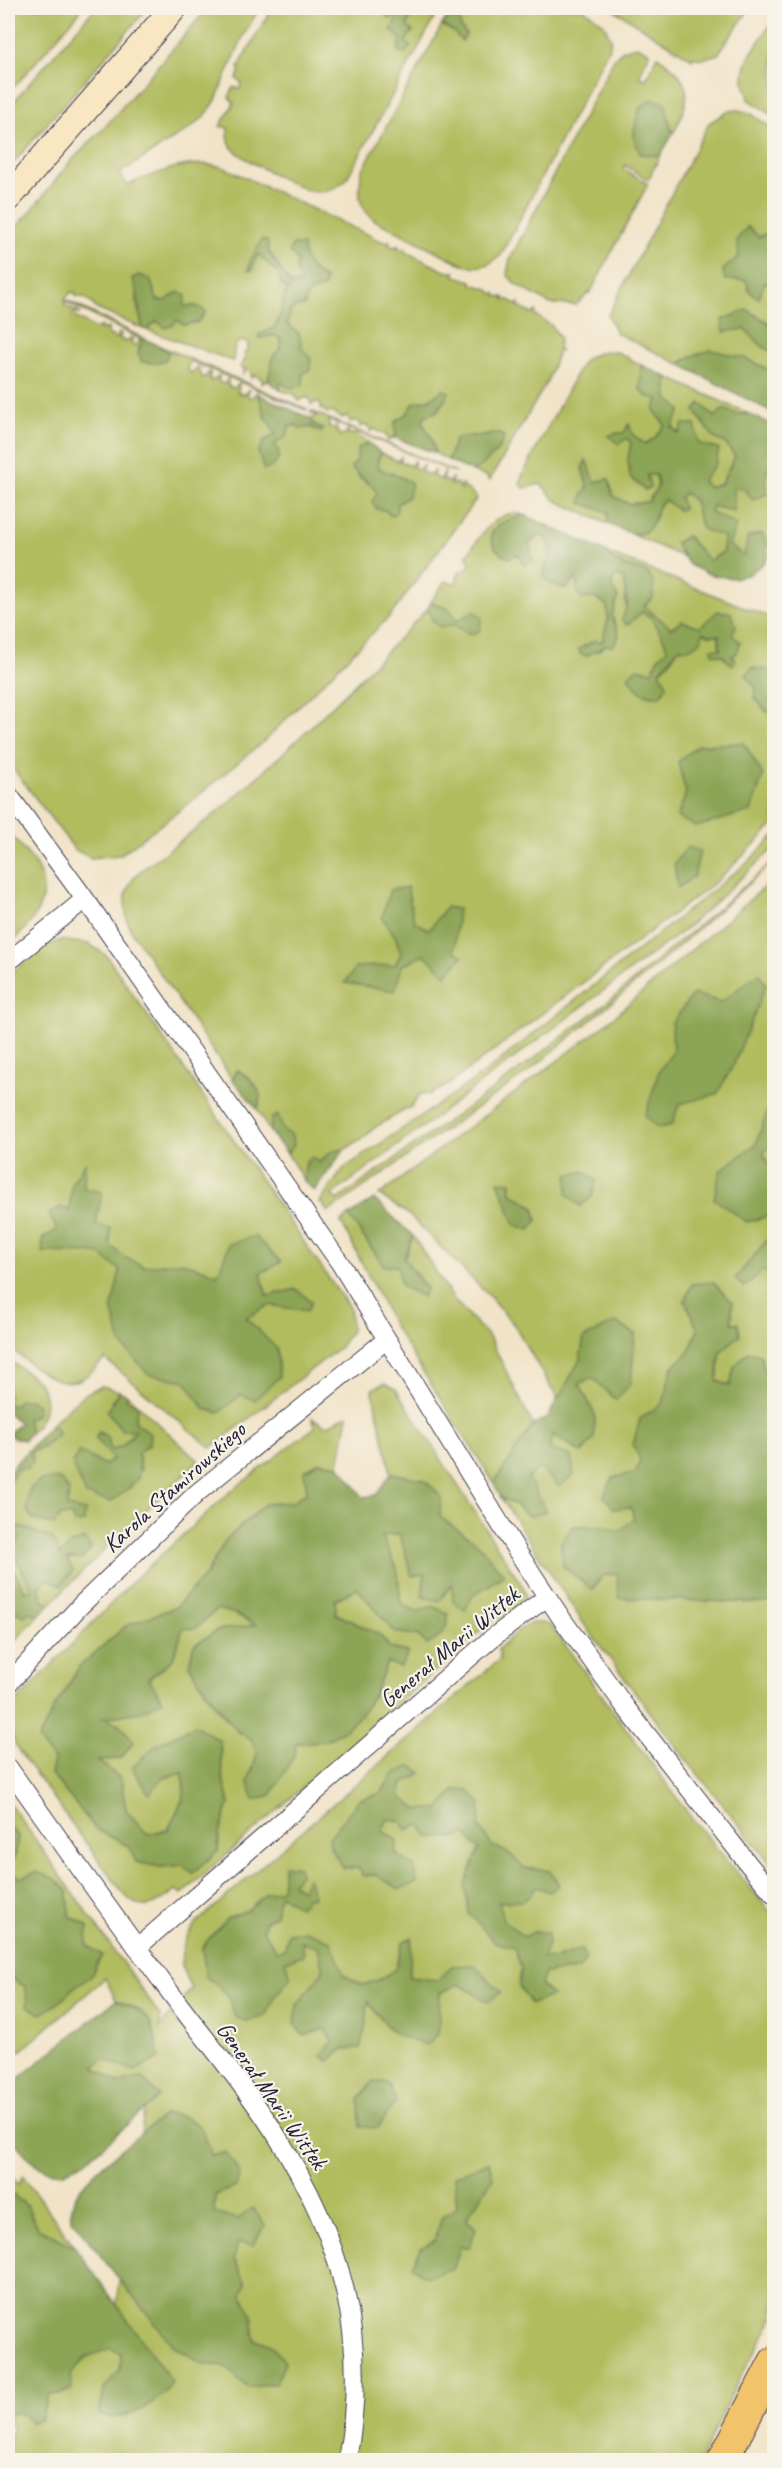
<svg xmlns="http://www.w3.org/2000/svg" width="782" height="2468" viewBox="0 0 782 2468" font-family="Caveat,sans-serif">
  <rect width="100%" height="100%" fill="#f7f3e8"/>
  <filter id="ink" filterUnits="userSpaceOnUse"><feTurbulence type="fractalNoise" baseFrequency=".0167" numOctaves="2"/><feDisplacementMap in="SourceGraphic" scale="12" xChannelSelector="R" yChannelSelector="G"/><feConvolveMatrix kernelMatrix="1 2 1 2 8 2 1 2 1" color-interpolation-filters="sRGB"/></filter>
  <filter id="wash" filterUnits="userSpaceOnUse"><feTurbulence type="fractalNoise" baseFrequency=".008" numOctaves="4" result="noise"/><feDisplacementMap in="SourceGraphic" scale="24" xChannelSelector="R" yChannelSelector="G"/><feGaussianBlur stdDeviation="1.35" result="paint"/><feColorMatrix in="noise" values="0 0 0 0 0 0 0 0 0 0 0 0 0 0 0 0 0 1.4 0 .05"/><feComposite in="paint" operator="in"/></filter>
  <g filter="url(#wash)">
    <rect width="100%" height="100%" fill="#f1e3c7"/>
    <path fill="#b1bc5e" stroke="#6a6f4c" stroke-width="1.5" d="M8,8h75l-75,86z
      M95,8h53l-140,161v-61z
      M208,8h51l-17,31 -27,63 -10,14 -16,13 -69,44 7,12c33,-13 63,-28 98,-17l141,66 6,1 -1,2 13,5 6,-1 -1,4 5,2 5,-2 -1,4h8v3l41,20h8v4l17,5v3l16,5 5,5 3,-1v3l8,1v3h6l7,5 2,-2v4l13,7 4,-3 -1,4 17,11 8,12 -2,10 3,3h-3l-10,29 -58,100h-2v-3l-15,-5c12,-9 28,-21 31,-36l-9,-3c-15,7 -24,0 -40,6l-7,21 -13,-7 -4,-16 -8,-13 1,-8c14,-1 20,-12 24,-24l-5,-2 -15,10 -14,3 -7,11 -12,8 1,14 -8,5 -1,-5 -13,-7 -4,3v-5l-6,-2 -4,2v-4l-6,-3 -3,3 -4,-7 -5,2 -11,-6 -3,1 -7,-4 -1,-6 -4,-1 -5,3v-4l-4,-4 -8,4 -5,-7 -14,-4 -1,-7 23,-34 -3,-15 -12,-10 4,-15 14,-4 2,-11 17,-7 1,-8c-15,-9 -21,-15 -23,-34l-5,16 4,18 -3,5h-8l-28,-44 -11,31 7,-17 21,20 2,11 8,4c-15,25 0,30 -29,49l16,-3 5,5v7l-8,10 -5,24 -3,-1 -3,4v-5l-7,-4 -4,3v-6l-4,-3 -4,5 1,-6 -4,-1 6,-9 -2,-5 4,-3v-7l-6,-2 -7,3 -2,17 -86,-31 10,-9 27,-15 -27,-6 -7,-21 -13,8v19l6,23 -46,-20 -11,-11 -10,-2 -1,-4 -5,1 -6,8 1,5 15,6v2l-6,-1 -1,3 23,13 5,-3v4l7,-2v6l9,5 2,-6 2,1 -1,5 7,3 3,-4 3,1 -2,5 5,2 4,-7 -74,-37v-2l77,38 -5,15 16,10 8,-3 -18,-21 163,70 -1,1 -116,-49 -3,8 4,4 7,-6 4,10h3l5,-6v9l2,1 7,-5v7l5,1 4,-5v7l5,2 6,-4 -1,9 6,1 6,-5 -3,6 4,3 7,-7v7l4,4 3,14 11,19 -1,9c18,-22 20,-23 46,-12l2,-3 -11,-6 -1,-4 6,-4 -7,-2 1,-2 145,62 -127,-53v7l5,1 3,-2 -1,4 5,6 4,-1 3,-5 1,4h7l13,9 -11,5v28l17,12 10,22 6,6 2,-43c-13,0 -19,-7 -12,-20l17,8 3,-4v5l10,4 3,-5v7l5,1 5,-5 -3,8 10,3 3,-5 -1,6 7,4 5,-9 -2,9 7,2 2,-5 -1,8 5,-2 6,7 -1,-6 16,14 -86,117 -128,127 -80,66 -63,47 -29,3 -16,-8 -67,-88v-527l20,-20 43,-54 34,-34z
      M272,8h168l-94,172c-9,7 -18,13 -30,12 -14,-1 -71,-32 -82,-42 -6,-6 -6,-14 -6,-22l-8,-2 14,-23 -5,-6 5,-10 5,2 3,-6 -5,-4 3,-10 -2,-1z
      M452,8h131l21,16 7,15 -1,7 -109,209c-12,11 -22,14 -37,10l-90,-45c-18,-17 -15,-24 -13,-47l81,-148 12,7 8,9 4,-7 -5,-6 -4,-16 -6,-2z
      M611,8h139l-32,46 -16,5 -10,-2v2z
      M774,20v96l-26,-17 1,-3c-16,-29 10,-53 25,-76z
      M636,46l14,6 -11,25 7,2 11,-23c36,23 36,41 17,76l-3,-3 -3,-13 -28,38 20,2 -12,24 -23,-15 -2,4 25,15 -57,107 -15,14 -26,-1 -35,-20 -8,-10 3,-15 105,-202 8,-7z
      M738,110l12,3 24,17v100l-15,7 -12,-10v53l12,17 5,-14 10,1 -4,11 4,3v28l-27,-16 -2,19 18,18 11,6v19l-30,-14 -52,-2 -13,8 -63,-31 -8,-18 101,-192 19,-12z
      M604,351l13,1 24,13 -1,25 18,9 7,26 -10,13 -10,6 -12,-9 -5,-10 -4,8 7,10 -3,17 17,30 4,-3 -2,-12h9l2,11 -10,16 -19,2 -16,-8 -4,-17 -14,3 -13,-14 12,40 14,4v12l-52,-23 -15,-17 -17,4 -4,-4 2,-8 60,-113 6,-6z
      M667,377l82,37h-13l-12,-5 -10,29 11,5 10,13 -14,28 -13,3 -6,-6 14,-18 -33,-39 -4,10c-14,-14 -12,-38 -12,-57z
      M774,456v92l-9,14 2,-19 -22,14 -16,-12 -19,-33 2,-6 21,-18c21,1 33,-15 41,-32z
      M685,493l9,8 8,28 22,7 -1,16 -14,10 -34,-19 8,14 -50,-22c16,-3 22,-14 25,-30l8,-5 12,10 2,-13z
      M513,513l11,2 -27,11 -6,10 27,18 6,11 5,-22 11,-8 8,6 2,13 -6,17 32,6 16,20 9,4 6,5 1,14 -6,23 -6,-3 -17,9 20,2 7,-6 7,1 6,-10 -7,-20 6,-19 -7,-12 5,-10 8,4 3,46 14,-13 10,5c5,13 14,17 16,33l-10,9 -4,12 -24,5 31,-5 9,-8 10,-15 24,-16 5,3h11c-2,13 4,20 13,30v-9l8,-14 -58,-21 -11,7 -27,-22 4,-33c-15,-5 -33,-8 -42,-21l168,67v52l-22,-3 5,20 -2,10 11,13 8,3v111l-57,56 -269,204 -19,10 -7,-2 -10,13 -38,22 -8,8 -22,14h-10l-15,12h-13l-2,19 -17,-28 6,-8 -21,-27 -2,14 -13,-23c10,-16 -6,-31 -20,-39l-5,9 -101,-148c-7,-17 -9,-36 2,-52 8,-11 21,-18 32,-26 21,-17 44,-33 64,-51 70,-61 135,-126 199,-194l4,12 23,5 13,9 -19,-25 -18,-7 14,-21 10,3 4,-12 9,-3 2,-7 -4,-6c13,-17 24,-39 47,-43z
      M8,831c8,10 17,19 24,29 25,34 2,64 -24,85z
      M774,836v12l-86,79 -356,268 5,5 169,-120 108,-83 160,-136 -112,100 -134,111 -200,140 -8,-10 23,-33 140,-95 265,-212z
      M774,879v488l-44,19 -13,-5 4,-30 19,-16 -2,-12h-6l-47,-22 13,28 -9,23 -17,16 -9,35 -23,16v40l-4,14 -23,5 18,29 3,12 -14,12 -16,-5 -11,64 10,-15 15,-1 1,24 144,5 11,-2v267l-90,-111 -98,-130 -85,-129 12,5 17,14 -3,-39 12,-10 14,-34 28,19c25,-26 11,-43 -3,-70l15,-5 24,22 -33,-62 -4,22 -22,40 -43,-74 -27,-31 -80,-81 -29,-19 222,-167z
      M60,940l29,4 17,11 244,354 1,22 -11,16 -129,101 -106,-89c-8,7 -16,17 -26,21 -26,9 -53,-20 -71,-34v-370l35,-29z
      M349,1216l35,50h14l28,22 -22,-30 9,-22 41,64 35,37 44,88 -39,58 -99,-155 -54,-106z
      M8,1359c9,8 26,16 33,27 10,15 1,35 -10,46l-5,-13 -11,-13 -7,-1z
      M385,1383l11,6 129,201 1,9 -17,17 -14,2 -313,276 -6,-4c-21,16 -33,26 -54,2l-104,-142c-9,-18 -10,-31 -1,-49l118,-122 95,-87 85,-65 -3,-9 14,8 22,-11 -9,50 -20,-3 -12,29 -14,11 -28,2 -39,36 -21,36 -29,31 -50,19 -46,40 -27,44 -15,30 16,20 -3,14 46,56 32,16 31,21 22,-2 36,-13 1,-17 10,-31 -7,-30 -2,-33 -56,36 19,-4 1,23 -16,34 -21,4 -21,-24 -5,-31 -23,-18 4,-43 37,-6 10,-33 24,-20 10,-31 12,1 22,-20 19,5 21,12 -39,4 -24,15 -5,20c17,27 35,60 63,74l5,16 -9,27 7,18 41,-57 32,-4 47,-45 12,-32 21,-10 -18,-4 -10,-13 -44,-21 -1,-14 22,-12 38,44 24,4 29,-22 -15,-7 -16,5 -16,-9 -4,-34 -15,-33 18,-2 12,41 13,-2 -3,23 17,5 14,-18 20,12 31,-20 -25,-30 -39,-28 -16,-37 -33,-7 -19,-84z
      M102,1386l17,5 -8,11 25,27 -14,17 -11,4 -4,-13 -8,-5 -3,6 18,21 -9,6 -25,-13 -8,13 69,5 -3,-18 11,-8 -14,-22 -9,-23 1,-4 72,66 -84,78 -65,65 -7,-4 -4,-12 8,-9 13,-24 -41,-29 -11,1v-45l23,-31 26,-22 -6,-4c15,-15 30,-32 51,-39z
      M20,1537l-8,14 21,38 -8,2 -11,-20 -6,-2v-31z
      M18,1612h12l8,4 -30,32v-33z
      M532,1623h10l9,3 142,194 81,96v401l-42,76 -31,67h-693v-19l5,-15 -5,-1v-8l6,-5 8,2 6,5 57,-62 11,-4 16,-15 36,-254 -6,-6 -24,5 -24,-16 49,-55 -27,-12 -11,-22 -97,84v-99h2l1,15 49,24 13,-14 18,-12 -4,-31 -18,-30 -1,-24 -49,-13 -11,-9v-9l7,-1 2,-22 -9,-12v-24l153,216 -2,11 33,-40c-16,-23 -13,-43 4,-65l304,-264 -2,-10 22,-20z
      M8,2171l10,14 5,-9 52,71 -37,-19 -11,-22 -19,-15z"/>
    <path fill="#8ca455" stroke="#576348" stroke-width="1.5" d="M379,8h25v4l7,3 -4,12 6,4 -8,11 6,4 -7,8 -6,-3 3,-12 -10,-9 9,-17 -10,6z
      M451,10l6,2 4,16 5,6 -4,7 -8,-9 -12,-7z
      M652,99l13,4 6,26 3,3 -14,24 -20,-2 -7,-18 6,-27z
      M748,227l11,10 15,-7v68l-4,-3 4,-11 -10,-1 -5,15 -10,-7 -3,-11h-21l-2,-10 16,-14 -2,-17z
      M262,239l6,3v9l22,33h8l3,-5 -5,-8 1,-10 -8,-10 4,-6h10c1,19 7,25 22,34l-1,8 -17,7 -2,11 -14,4 -4,15 12,10 3,15 9,9 -1,12 -7,3v12l-11,3 -12,-5v7l-12,-9 5,-24 8,-10v-7l-5,-5 -17,3v-4l17,-6c5,-13 5,-27 12,-39l-7,-4 -2,-11 -21,-20 -7,17 -3,-1c3,-15 8,-18 14,-31z
      M139,275l11,4 7,21 8,1 13,-9 8,4 -2,10h13l9,6 -8,10 -14,3 -7,-5 -4,5 -8,3 -8,-7 -10,9 -4,-1c-5,-16 -3,-37 -11,-51z
      M747,310l27,16v27l-11,-6 -18,-18 -21,3 -2,-12z
      M143,338l26,14 -4,8 -11,3 -12,-1 -4,-9z
      M711,350l33,8 30,14v41l-95,-49 13,-8z
      M641,365l26,12v21l14,12 -9,17 7,7 4,-10 12,1 4,19 20,5 -3,14 -14,18 6,6 13,-3 14,-28 -10,-13 -11,-5 -19,-27 5,-8 15,14 8,-8 13,5h13l25,12v30l-8,17 1,21 -14,6 -9,-11 -10,-1v23l-22,-5 -2,6 26,13 -7,20 15,11 4,-19 14,-4 5,10 -2,19 -17,13 -15,3 -22,-3 -22,-10 -14,-22 12,-7 22,25 14,-9 1,-15 -22,-8 -8,-28 -9,-8 -5,4 3,12 -5,1 -13,-10 -7,6c-7,37 -23,30 -50,18v-12l-27,-9 2,-9 5,-6 -6,-20 4,-8 9,22 14,-3 4,17 16,8 19,-2 10,-16 -2,-11h-9l3,12 -5,3 -15,-13 -2,-17 3,-17 -4,-5 -8,6 -11,-8 8,-3h8l5,-9 4,11 12,9 10,-6 10,-13 -11,-15 4,-11 -12,-3 -6,-7z
      M443,390l6,2c-6,12 -11,23 -25,24l-1,8 8,13 4,16 -42,-16 3,-1 -1,-14 12,-8 7,-11 14,-3z
      M258,394l53,25 1,4 11,6 -2,3 -10,-5 -11,2 -4,-5 -7,2 -2,10 -12,8c8,12 3,22 -11,26l-6,-18 7,-12 11,-5 -11,-19z
      M495,433l9,3c-3,16 -19,27 -31,36l-25,-12 7,-21c16,-6 25,1 40,-6z
      M369,443l12,10c-13,23 17,17 31,31l-5,14 -10,6v7l-5,5 -7,-6 -8,-1 -5,-7 5,-9c-5,-11 -19,-16 -26,-26l6,-6 1,-13z
      M524,515l82,37c9,13 27,16 42,21l5,9v16l-9,8 27,22 11,-7 18,6 18,-16 13,2 5,13 -4,9 8,7 -3,11 -5,3 4,5 -4,4 -10,-10 -9,-1 -1,-6 8,1 -1,-14h-11l-5,-3 -2,9 -12,8 -10,-1 -19,23 7,14 -6,11c-17,1 -24,-5 -33,-20l9,-8 16,3 4,-12 10,-9c-2,-15 -11,-20 -16,-33l-9,-5 -15,13 -5,-5 5,-15 -3,-26 -8,-4 -5,10 7,12 -6,19 7,20 -6,10 -7,-1 -19,11 -7,-2 -1,-5 17,-9 6,2 6,-22 -1,-14c-8,-8 -14,-9 -25,-7l-4,-6 -2,-15 -10,11 -14,-5 -9,-7 7,-23 -2,-13 -8,-6 -11,8 4,17 -9,6 -6,-12 -9,4c-15,-6 -26,-23 -9,-34 7,-4 16,-6 24,-9z
      M431,602l18,7 8,12 17,-10 8,7 -3,14 -10,2 -14,-9 -15,2 -8,-7 -4,-12z
      M752,668l22,3v43l-8,-3 -11,-14 1,-9 -10,-13z
      M744,743l19,32 -12,36 -55,16 -19,-10 9,-24 -8,-31 20,-17z
      M688,847l12,4 -6,25 -16,12 -4,-25z
      M407,887l7,34 15,9 17,-23 12,2 -4,42 9,5 -17,19 -22,-21 -22,12 -7,25 -50,-8 11,-16 39,-2 6,-12 -6,-17 -13,-19 8,-27z
      M759,973l7,12 -32,79 -17,30 -38,10 -7,21 -14,3 -13,-12 14,-45 14,-19 -1,-29 21,-29 28,8z
      M238,1070c13,8 29,23 19,39l-25,-30z
      M774,1092v50l-11,12 11,19v107l-10,-10 -20,17 -9,-8 38,-46 -4,-17 -22,6 -33,-23 6,-28 36,-27z
      M278,1115l5,15 8,4 3,11 -7,8 -17,-21 2,-14z
      M334,1150h10l-30,41 -10,-10 2,-19 7,-5 6,5z
      M85,1163l-1,25 18,4 -6,33 15,3 -1,17 14,12 19,9 39,-4 36,12 11,-30 26,-8 26,26 -20,11 6,23 29,-7 16,13 -5,9 -38,-6 -23,13 31,31 2,28 -24,23 -15,-5 -21,18 -14,-4 -20,-28 -37,-7 -27,-30 -9,-37 8,-37 -22,-17 -55,-1 -1,-13 15,-9 -8,-16 12,-7 8,4 3,-28z
      M584,1171l12,9 -4,17 -12,9 -13,-12 1,-19z
      M498,1181l13,1v11l23,14 3,14 -7,9 -15,-5z
      M374,1199l39,37 -9,22 22,31 -3,8 -22,-11 -3,-20h-14l-35,-50z
      M713,1282l19,20v21h6l2,12 -19,16 -4,30 13,5 4,-19 14,-15 13,3 3,17 10,-5v234l-11,2 -144,-5 -2,-24 -14,1 -11,15 -29,-24 -2,-23 12,-17h31l15,5 15,-12 -3,-12 -17,2 -10,-13 9,-18 23,-6 4,-13 -7,-14 7,-26 23,-16 9,-35 17,-16 9,-22 -13,-30 7,-16z
      M616,1322l19,12 -4,49 -15,17 -23,-22 -14,5 16,32 -1,23 -12,15 -29,-18 -4,14 22,7 3,19 -15,11 -20,-18 -11,10 18,33 -16,6 -17,-14 -12,-5 -7,-15 39,-58 14,-7 33,-58 4,-22z
      M119,1391l8,4 -1,4 12,7 -3,16 15,11 -1,11 -11,9c6,30 -5,32 -28,49l-24,-7 -14,-31 7,-12 26,13 8,-6 -17,-21 3,-6 8,5 4,13 11,-4 14,-16h-14l-15,-19z
      M31,1399l7,7 -2,9 -9,4 4,13 -7,8 -10,-2 -6,-4 12,-11 -12,-10v-8h7l4,-5z
      M51,1425l6,4 1,5 -15,14 -12,3 2,11 -5,6h-9l-11,14v-10z
      M319,1462l20,3 24,32 13,-2 15,-22 33,7 17,16 -1,21 39,28 25,30 -31,20 -8,15 -12,-9 -1,-17 -13,17 -17,-5 3,-22 -13,2 -12,-42 -18,2 15,33 4,34 16,9 16,-6 15,8c1,15 -7,24 -21,31l-8,-9 -24,-4 -38,-44 -22,12 1,14 44,21 10,13 18,5 -8,14 -13,-5c-12,32 -24,61 -58,77 -9,4 -23,3 -33,4l-1,11 -24,41 -17,5 -6,-18 9,-27 -5,-15 -15,-9 -31,-40 -17,-26 5,-20 24,-15 38,-5 -20,-11 -19,-5 -23,20 -11,-1 -10,31 -24,19 13,23 -23,11 -36,6 16,6 15,17 -13,17 -23,3 23,18 5,31 21,24 21,-4 16,-33 -1,-24 -19,4 -15,17 -17,-26 24,-23 39,-20 25,16 2,33 7,30 -10,31 -1,16 -25,22 -11,-8 -22,2 -24,-5 -7,-16 -32,-16 -46,-56 3,-14 -16,-20 15,-30 27,-44 46,-40 50,-19 29,-31 21,-36 39,-36 28,-2 14,-10 -3,-21z
      M60,1479l9,12 -2,16 18,4 -1,11 -10,1 -3,-7h-10l-8,9 -20,-6 -6,-9 2,-20 12,-10z
      M19,1526l34,13 7,16 10,-11 15,-5 6,9 -9,11h-15l6,12 -11,14 -15,-6 -8,9 4,12 7,4 -12,12 -8,-4 -6,4 -6,-4 -10,3v-24l5,-4 -5,-10v-8l6,2 11,20 8,-2 -22,-38 9,-14 -12,1v-11z
      M411,1766l11,7 -20,12 -1,12 16,12h22l16,-19h13l13,14 -2,22 12,19 19,9 14,14 26,3 9,14 -9,7 -13,-5 -14,14 -24,1 4,18 21,17 12,-6 12,2v11l-5,14 10,1 28,-10 5,10 -8,11 -33,3 -4,12 11,11 -21,8 -12,-18 2,-18 -7,-21 -19,-5 -26,-29 -4,-28 14,-36 -14,-15 -12,4 -24,-1 -10,-13 -11,6 -8,-9 -12,-2 -6,12 15,9 -1,14 18,12 3,17 -18,6 -23,-14 -13,1 -4,-8h-15l-13,-19 -2,-11 30,-38 22,-7 12,-19z
      M8,1825l10,11 -3,23 -7,1z
      M284,1865l15,2 1,7 -8,10 10,6 6,-13 6,20 -7,1 -8,9 -19,-13 -5,22 -10,5 -2,9 13,21 9,-2 3,-16 18,-2 25,10 13,34 19,10 18,-6 14,-10 8,-27 9,-5 -3,40 28,3 15,-14 22,-1 27,27 -13,10 -29,-18 -19,9 -2,41 -11,11c-37,-9 -38,-15 -59,-44l-2,22 -6,25 -16,1 -16,12 -7,-5 12,-15 -9,-12 -20,7 -9,-11 2,-20 26,-34 -5,-24 -16,-5 2,13 -19,6 6,17 -14,15 -12,23 -19,6 -12,-6c-3,-20 -12,-28 -28,-38l-4,-31 25,-29 21,-8 17,-16 17,-5z
      M8,1869l11,9 17,-6 18,6 14,13 1,24 19,12 -1,18 15,10 -11,21 -18,12 -13,14 -19,12 -14,-8 -1,-19 -15,-9 -1,-15h-2z
      M116,2000c37,17 36,18 43,58l-24,13 -32,-12 -9,8 24,16 24,-5 18,18 -74,65 -24,12 -14,-2 -13,-6 -27,-30 1,-45 11,-13z
      M373,2081l15,2 8,18 -18,27 -18,-1 -1,-28z
      M165,2114c31,2 40,13 46,42l15,-4 14,21 -4,14 -21,8 -1,18 24,6 15,-11 12,18 -12,19 -15,-2 -4,16 12,24 -4,12 10,19 3,26 15,3 15,19 -9,21 -28,5 -23,-22 -22,-2 -30,-18 -101,-126c-1,-8 -1,-15 3,-23 12,-24 68,-64 90,-83z
      M489,2162l4,16 -27,41 10,9 -6,19h-10l-6,21 -28,9 -14,-11 9,-18 13,-7 8,-24 15,-10 -3,-31z
      M8,2191l19,15 11,22 37,19 97,135c-9,20 -51,43 -73,33l5,-27 16,-18 1,-16 -10,-6 -25,9 -16,18 2,14 -13,6h-10l-8,25 -9,3 -10,-9 -8,-2 -6,5z"/>
  </g>
  <g filter="url(#ink)">
    <g fill="none" stroke-linecap="round" stroke-linejoin="round">
      <g stroke="#413f50" stroke-width="20">
        <path id="minor" d="M8,794l77,105 255,364 177,288 45,68 64,89 124,158 24,28
          M8,962l77,-63
          M8,1684l73,-79 116,-112 189,-153
          M8,1767c55,78 110,155 167,232 33,44 71,88 100,134 67,105 95,204 72,327
          M138,1947l354,-309 55,-41"/>
      </g>
      <g stroke="#413f50" stroke-width="28">
        <path id="secondary" d="M8,198l166,-190"/>
      </g>
      <g stroke="#413f50" stroke-width="32">
        <path id="trunk" d="M723,2460l51,-98"/>
      </g>
      <use href="#minor" stroke="#fff" stroke-width="18"/>
      <use href="#secondary" stroke="#f9e7c3" stroke-width="26"/>
      <use href="#trunk" stroke="#f1c36a" stroke-width="30"/>
    </g>
  </g>
  <g text-anchor="middle" dominant-baseline="central" stroke-width="4.5" stroke-linejoin="round" paint-order="stroke">
    <g font-size="24" fill="#22223b" stroke="#f7f3e8">
      <text transform="translate(174 1487) rotate(-42)">Karola Stamirowskiego</text>
      <text transform="translate(449 1647) rotate(-40)">Generał Marii Wittek</text>
      <text transform="translate(272 2095) rotate(55)">Generał Marii Wittek</text>
    </g>
  </g>
  <rect width="782" height="2468" fill="none" stroke="#f7f3e8" stroke-width="30"/>
</svg>
